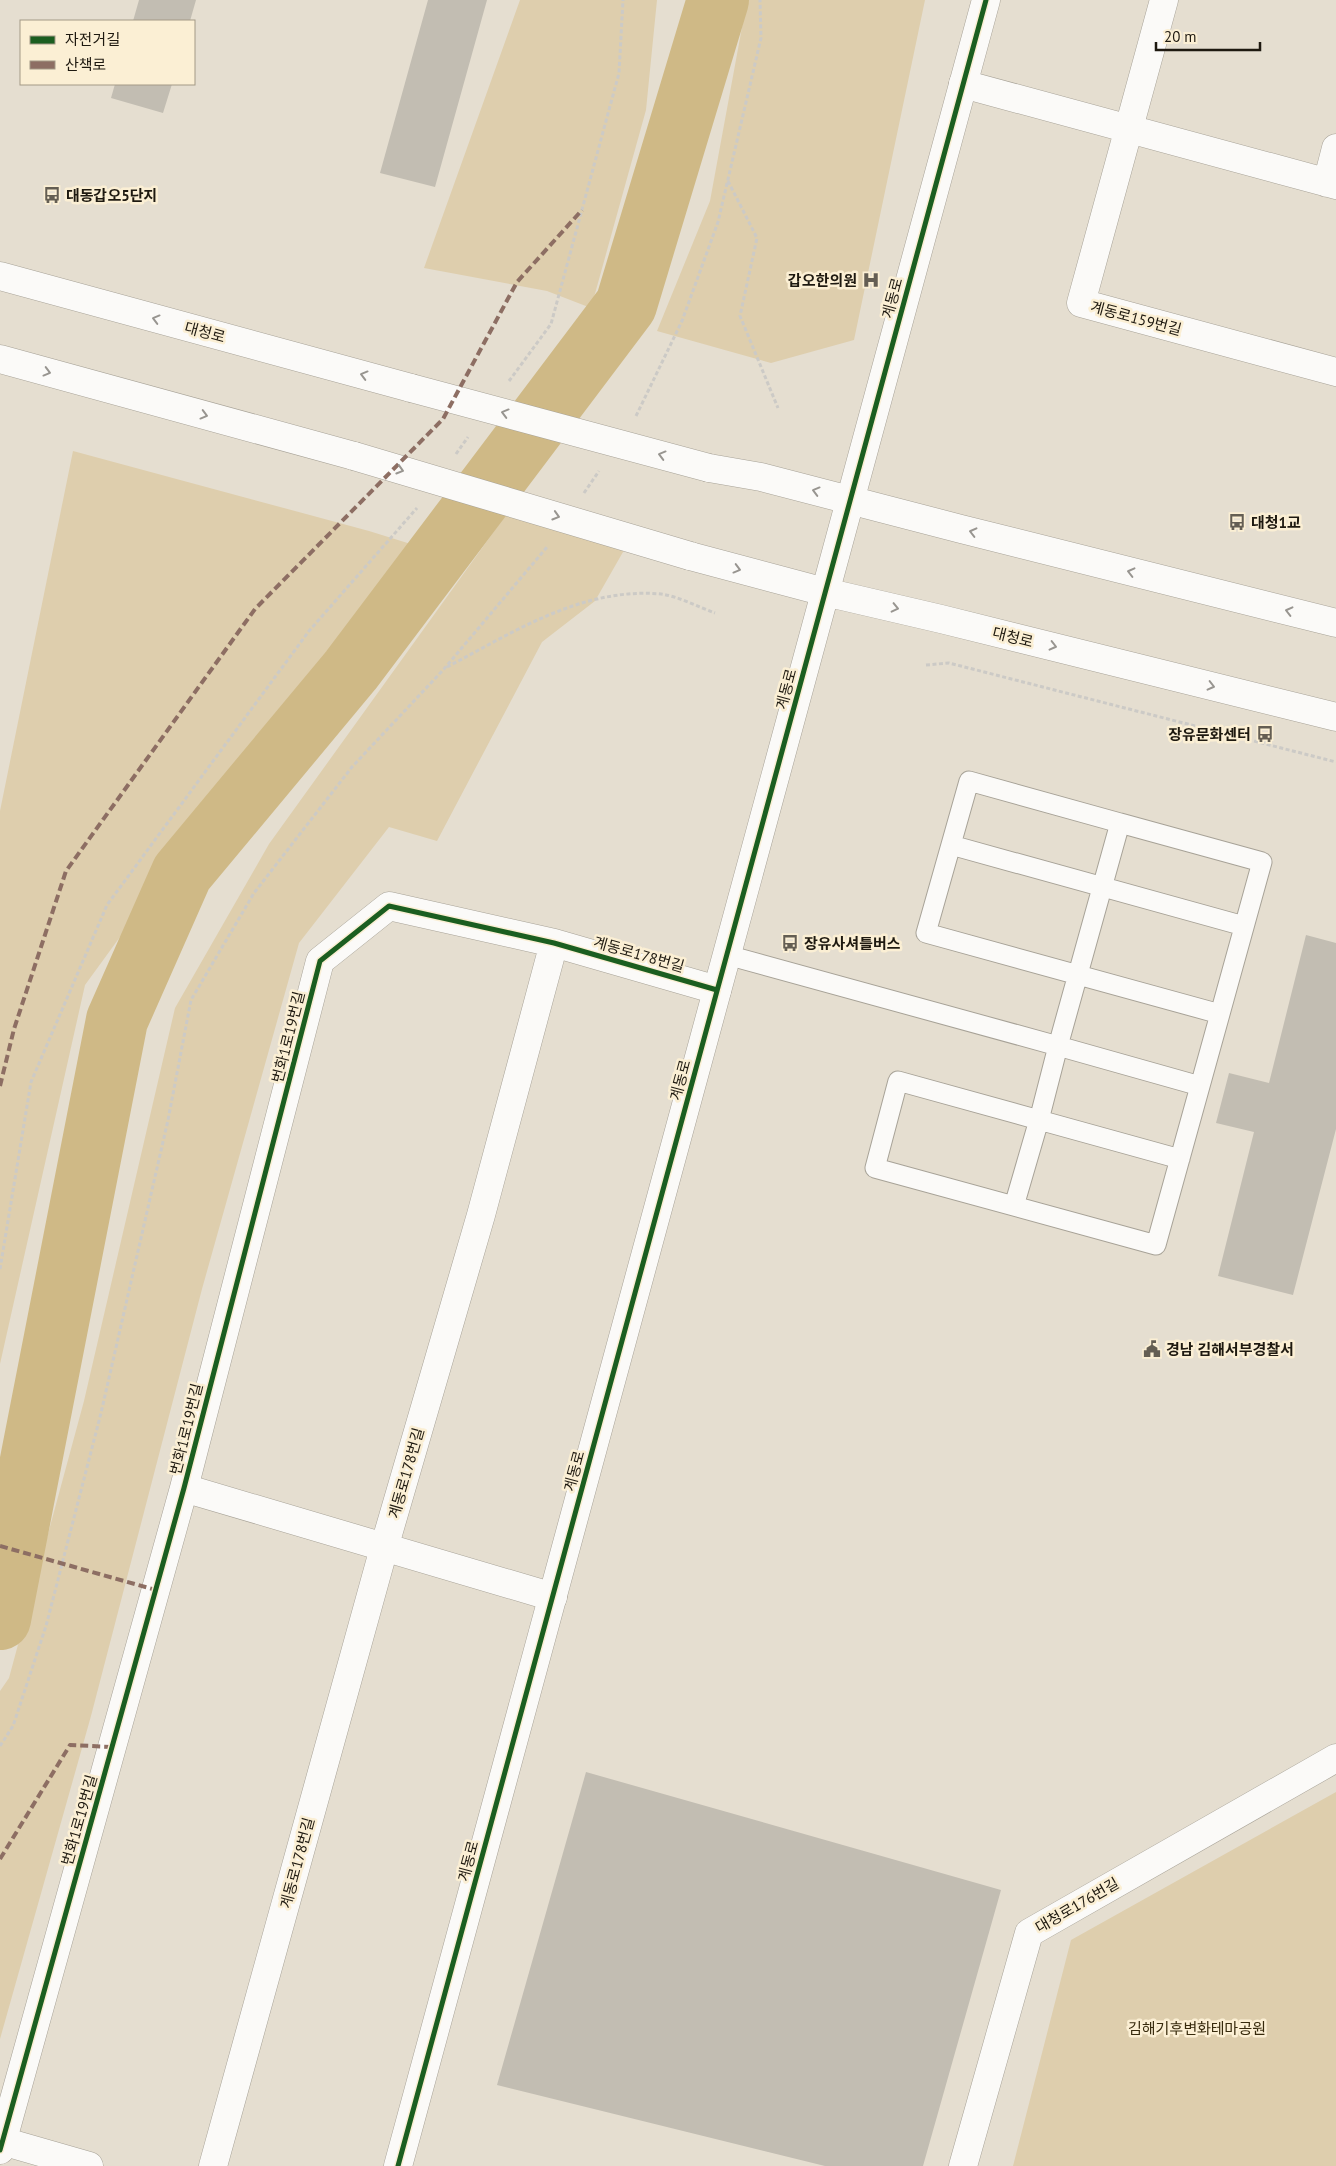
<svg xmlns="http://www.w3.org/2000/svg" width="1336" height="2166" viewBox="0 0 1336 2166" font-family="'PT Sans','Noto Sans KR',sans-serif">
  <rect width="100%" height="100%" fill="#e5ded0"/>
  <path fill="#decead" d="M520,0h137l-11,110 -55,198 -44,-17 -123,-23z
    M747,0h178l-71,340 -83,23 -114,-32 53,-130z
    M73,451l296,80 61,19 -147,163 -198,272 -85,379v-553z
    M508,512l119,33 -32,56 -53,41 -105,199 -48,-14 -90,116 -97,346 -111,427 -91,323v-348l9,-13 75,-277 91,-393 94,-164z
    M1336,1792v374h-323l58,-226z"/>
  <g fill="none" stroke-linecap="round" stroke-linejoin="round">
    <path stroke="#cfb986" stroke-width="62" d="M0,1619l117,-599 65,-147 169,-203 275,-365 92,-305"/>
  </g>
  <path fill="#c2bdb2" d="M139,0h57l-6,21h-57z
    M428,0h59l-52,187 -55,-14z
    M115,84h57l-9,29 -52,-15z
    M1306,935l30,8v186l-43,166 -75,-19 36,-144 -38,-9 13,-50 40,10z
    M586,1772l415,118 -78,276h-98l-328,-81z"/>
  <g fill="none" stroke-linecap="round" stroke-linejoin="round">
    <g stroke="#a7a297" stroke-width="21">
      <path id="lane" d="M951,845l293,81
        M727,955l331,91 62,-223 -151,-42 -43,152 294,81 42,-152 -142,-39
        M1200,1086l-142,-40 -19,74 -141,-39 -23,87 281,77 64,-231
        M1014,1206l25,-86 141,39"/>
    </g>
    <g stroke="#a7a297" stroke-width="29">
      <path id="street" d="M1164,0l-83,303 255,69
        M963,84l373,101
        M1327,183l9,-35
        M184,1488l369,109
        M2,2141l87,25
        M0,2150l184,-662 136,-527 69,-55 165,37 163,47
        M213,2166l171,-618 97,-333 73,-272
        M963,2166l66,-233 307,-175"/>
    </g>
    <g stroke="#a7a297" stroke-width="29">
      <path id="secondary" d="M0,276l411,112
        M0,359l354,97
        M709,468l52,9 200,52 375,94
        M690,556l135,36 116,27 395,98
        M398,2166l588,-2166"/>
    </g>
    <path stroke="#cccac6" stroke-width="3" stroke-dasharray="4 2.5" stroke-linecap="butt" d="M728,181l29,57 -17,78 38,92
      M509,381l42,-57 68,-251 4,-73
      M636,416l46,-95 36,-99 43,-184 -1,-38
      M456,454l12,-17
      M584,493l15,-22
      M926,665l23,-2 387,99
      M447,667c67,-35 135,-80 214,-73 16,2 38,13 54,19
      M0,1269l31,-187 76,-177 202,-274 108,-123
      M0,1746l13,-20 33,-100 55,-213 67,-293 23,-120 63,-107 98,-126 92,-98 103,-122"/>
    <use href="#lane" stroke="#fbfaf8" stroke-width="19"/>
    <use href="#street" stroke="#fbfaf8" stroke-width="28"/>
    <use href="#secondary" stroke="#fbfaf8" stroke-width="28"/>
    <g stroke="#a7a297" stroke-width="29" stroke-linecap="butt">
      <path id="secondary-bridge" d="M411,388l298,80
        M354,456l336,100"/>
    </g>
    <use href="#secondary-bridge" stroke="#fbfaf8" stroke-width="28"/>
    <path stroke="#8d6e63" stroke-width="4" stroke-dasharray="8 4" stroke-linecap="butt" d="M0,1086l14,-57 52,-158 189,-262 188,-190 74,-137 65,-72
      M0,1546l156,44
      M0,1859l70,-114 42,2"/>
    <g stroke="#fbefd4" stroke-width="8">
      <path id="cycleway" d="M0,2150l184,-662 136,-527 69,-55 165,37 163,47
        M398,2166l588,-2166"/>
    </g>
    <use href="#cycleway" stroke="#1b5e20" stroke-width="5"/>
  </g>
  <defs><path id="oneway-chevron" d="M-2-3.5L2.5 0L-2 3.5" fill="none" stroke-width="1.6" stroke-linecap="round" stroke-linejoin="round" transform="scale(1.25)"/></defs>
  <g stroke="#989590">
    <use href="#oneway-chevron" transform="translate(156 319) rotate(-165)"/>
    <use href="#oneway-chevron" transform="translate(47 372) rotate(15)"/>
    <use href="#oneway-chevron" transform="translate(364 375) rotate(-165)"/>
    <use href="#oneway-chevron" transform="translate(505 413) rotate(-165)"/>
    <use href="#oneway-chevron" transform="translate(204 415) rotate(15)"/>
    <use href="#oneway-chevron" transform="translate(662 455) rotate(-165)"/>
    <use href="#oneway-chevron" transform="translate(400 470) rotate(17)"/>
    <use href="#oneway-chevron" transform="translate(816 491) rotate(-165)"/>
    <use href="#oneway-chevron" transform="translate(556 516) rotate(17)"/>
    <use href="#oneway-chevron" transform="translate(973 532) rotate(-166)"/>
    <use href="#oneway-chevron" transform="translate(737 569) rotate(15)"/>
    <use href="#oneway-chevron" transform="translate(1131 572) rotate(-166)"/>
    <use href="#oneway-chevron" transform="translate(895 608) rotate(13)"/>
    <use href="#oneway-chevron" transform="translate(1289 611) rotate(-166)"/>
    <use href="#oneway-chevron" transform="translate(1053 646) rotate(14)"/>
    <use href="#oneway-chevron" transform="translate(1211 686) rotate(14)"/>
  </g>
  <defs>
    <g id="bus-bare" transform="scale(1.35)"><path d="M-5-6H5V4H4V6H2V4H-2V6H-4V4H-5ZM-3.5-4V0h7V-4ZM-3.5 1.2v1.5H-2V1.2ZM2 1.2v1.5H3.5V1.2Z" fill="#645e53" stroke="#fbefd4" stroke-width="2.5" paint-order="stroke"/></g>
    <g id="hospital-bare" transform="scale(1.35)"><path d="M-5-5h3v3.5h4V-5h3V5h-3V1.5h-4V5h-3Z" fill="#645e53" stroke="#fbefd4" stroke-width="2.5" paint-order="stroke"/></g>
    <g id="civic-bare" transform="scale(1.35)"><path d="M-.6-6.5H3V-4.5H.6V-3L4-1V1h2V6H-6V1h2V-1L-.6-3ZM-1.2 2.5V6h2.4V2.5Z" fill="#645e53" stroke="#fbefd4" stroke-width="2.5" paint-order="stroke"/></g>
  </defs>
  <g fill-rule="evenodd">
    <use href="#bus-bare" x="52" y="195"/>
    <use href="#hospital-bare" x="871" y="280"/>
    <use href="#bus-bare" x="1237" y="522"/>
    <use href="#bus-bare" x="1265" y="734"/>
    <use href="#bus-bare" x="790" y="943"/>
    <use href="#civic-bare" x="1152" y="1349"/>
  </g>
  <g text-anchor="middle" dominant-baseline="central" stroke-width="5" stroke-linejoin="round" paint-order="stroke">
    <g font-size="15" font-weight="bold" fill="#1e1910" stroke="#fbefd4" text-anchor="start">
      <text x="66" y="195">대동갑오5단지</text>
      <text x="857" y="280" text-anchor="end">갑오한의원</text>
      <text x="1251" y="522">대청1교</text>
      <text x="1251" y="734" text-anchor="end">장유문화센터</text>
      <text x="804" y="943">장유사셔틀버스</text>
      <text x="1166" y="1349">경남 김해서부경찰서</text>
    </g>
    <g font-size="15" fill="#1e1910" stroke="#fbefd4">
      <text transform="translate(892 298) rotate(-75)">계동로</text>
      <text transform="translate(1136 318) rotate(15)">계동로159번길</text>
      <text transform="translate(205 332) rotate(15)">대청로</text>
      <text transform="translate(1013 637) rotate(14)">대청로</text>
      <text transform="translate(786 689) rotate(-75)">계동로</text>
      <text transform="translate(639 954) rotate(16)">계동로178번길</text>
      <text transform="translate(288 1037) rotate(-76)">번화1로19번길</text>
      <text transform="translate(680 1080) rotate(-75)">계동로</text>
      <text transform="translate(186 1429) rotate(-76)">번화1로19번길</text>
      <text transform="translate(574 1471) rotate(-75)">계동로</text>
      <text transform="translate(406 1473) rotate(-74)">계동로178번길</text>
      <text transform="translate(79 1820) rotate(-74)">번화1로19번길</text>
      <text transform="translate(468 1861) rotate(-75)">계동로</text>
      <text transform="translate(297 1863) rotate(-75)">계동로178번길</text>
      <text transform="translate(1077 1905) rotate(-30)">대청로176번길</text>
    </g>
    <g font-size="15" fill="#372a0c" stroke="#fbefd4">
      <text x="1197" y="2028">김해기후변화테마공원</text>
    </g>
  </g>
  <rect x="20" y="20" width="175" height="65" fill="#fbefd4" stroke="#a39986"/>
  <rect x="30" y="36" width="25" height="8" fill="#1b5e20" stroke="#a39986"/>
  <text x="65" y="45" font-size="15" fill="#1e1910">자전거길</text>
  <rect x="30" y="61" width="25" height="8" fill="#8d6e63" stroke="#a39986"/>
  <text x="65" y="70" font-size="15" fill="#1e1910">산책로</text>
  <path d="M1156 42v8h104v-8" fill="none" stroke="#1e1910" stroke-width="2.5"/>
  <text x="1164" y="42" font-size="15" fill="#1e1910" stroke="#fbefd4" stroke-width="4" paint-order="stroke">20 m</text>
</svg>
